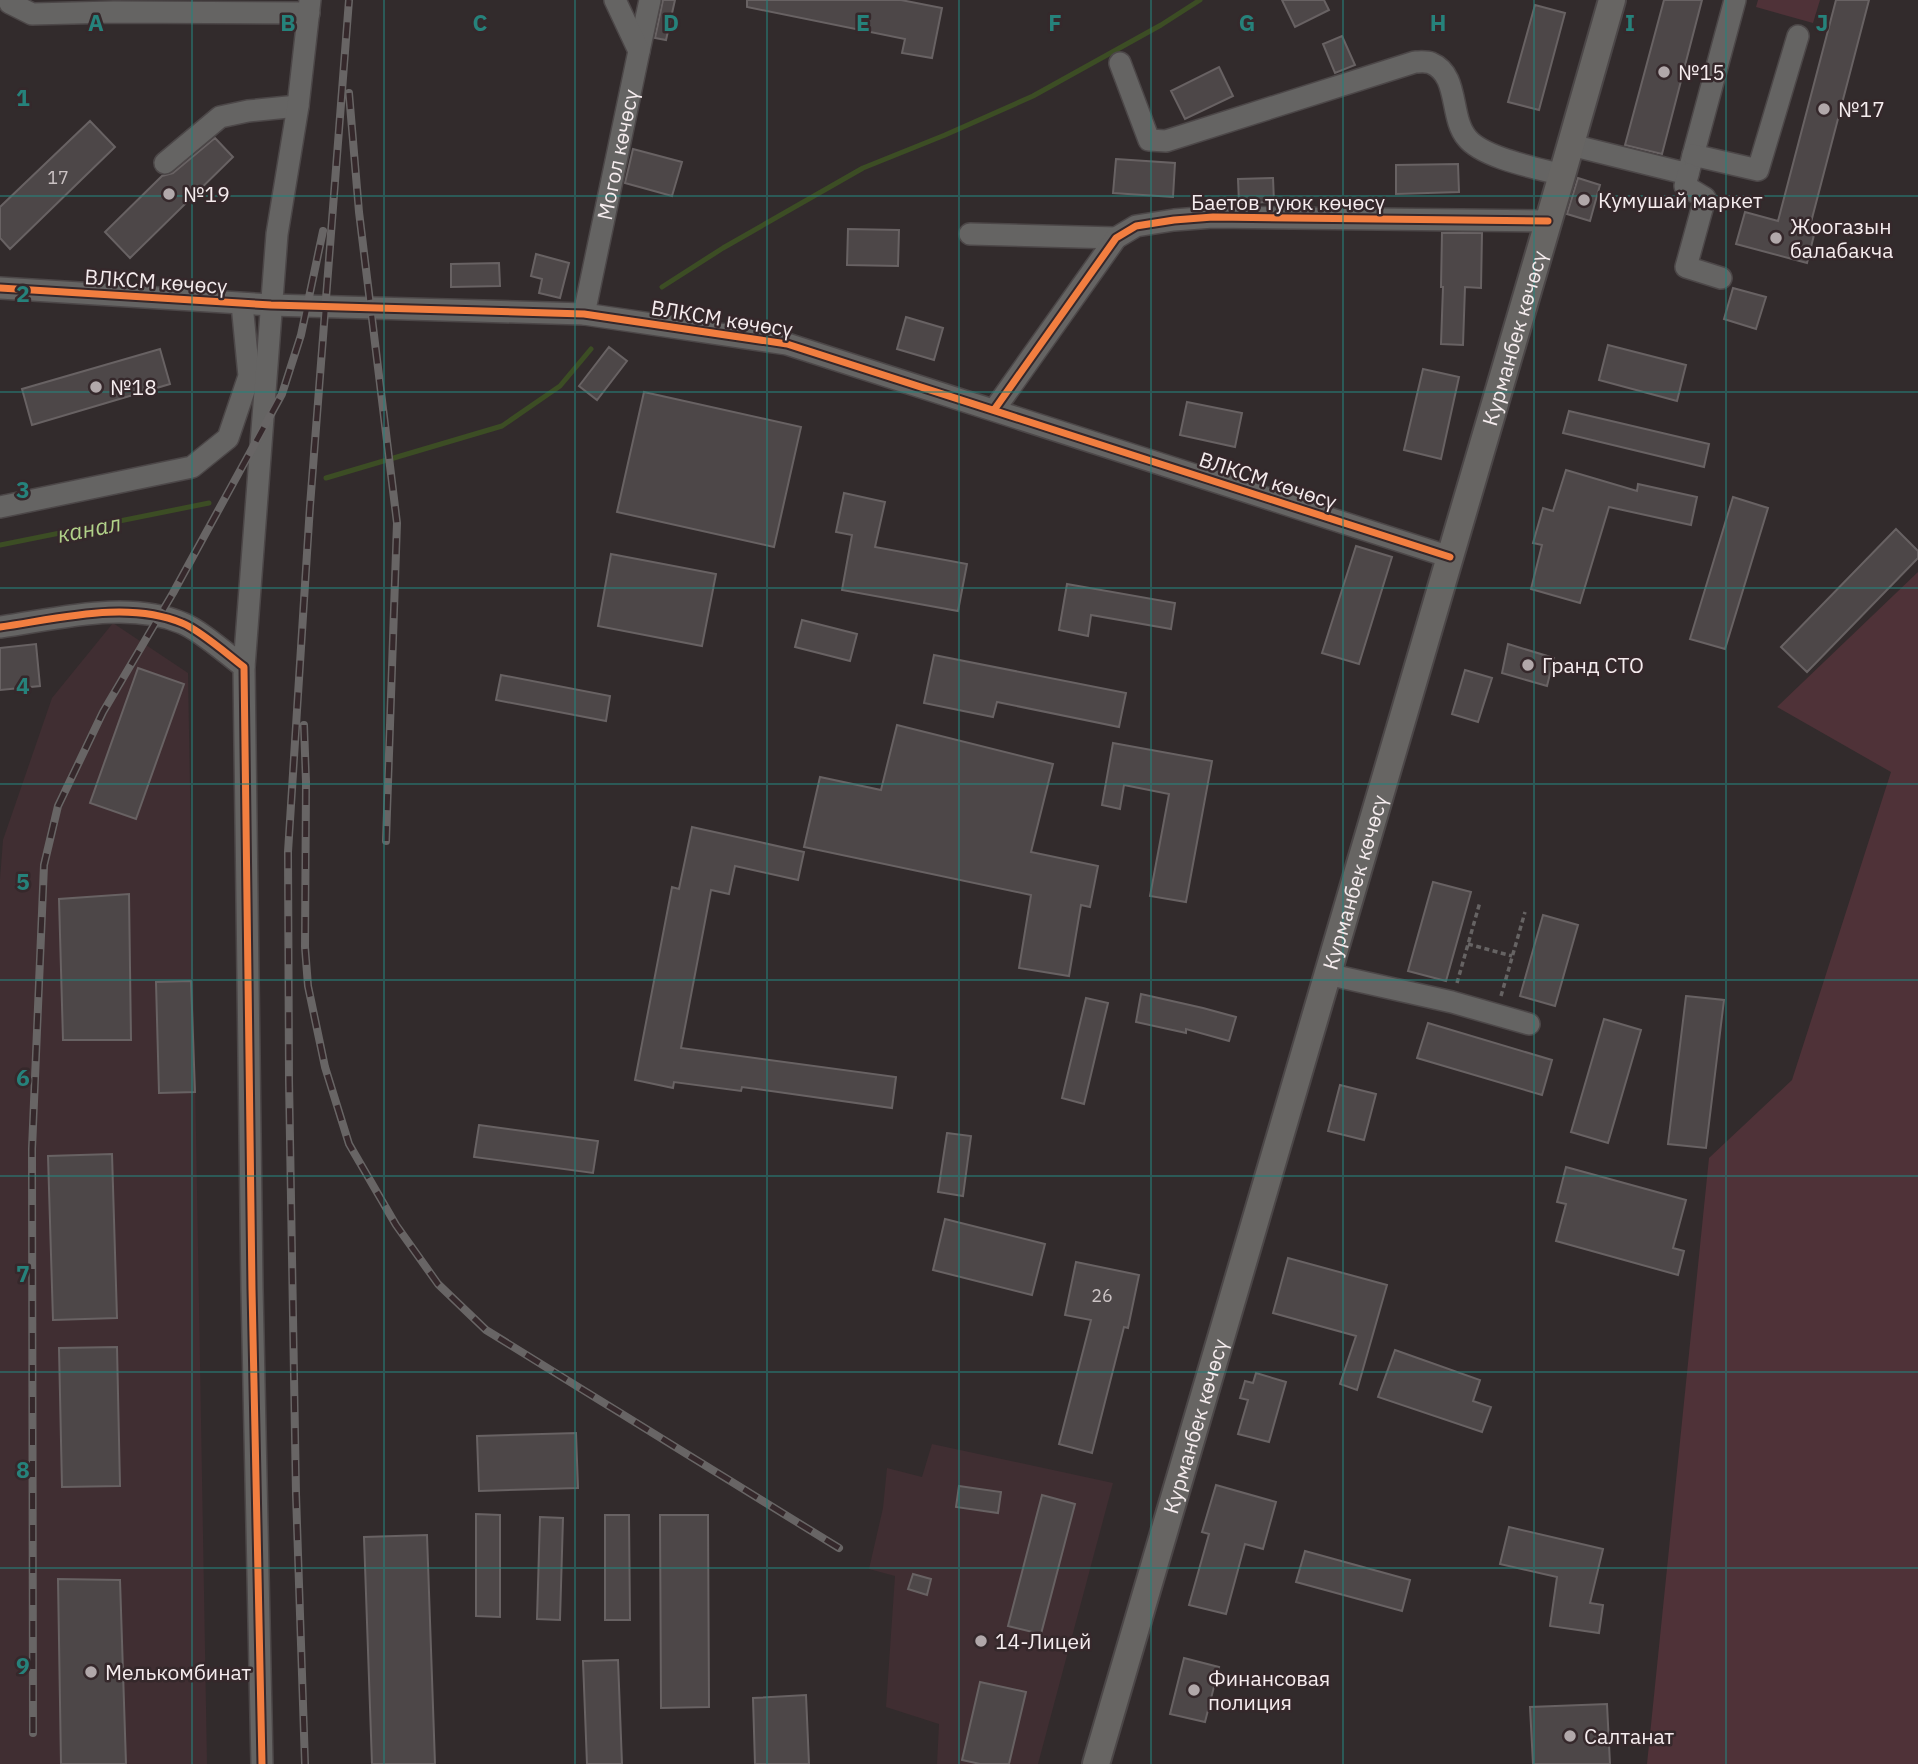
<svg xmlns="http://www.w3.org/2000/svg" width="1918" height="1764" viewBox="0 0 1918 1764" font-family="'IBM Plex Sans',sans-serif">
  <rect width="100%" height="100%" fill="#322b2c"/>
  <path fill="#402e32" d="M113,623l75,50 19,1091h-207v-885l3,-39 49,-142z
    M932,1444l181,39 -75,281h-101l2,-40 -53,-17 9,-131 -26,-7 14,-61 4,-40 35,9z"/>
  <path fill="#4f3238" d="M1758,0h62l-7,23 -57,-16z
    M1918,572v1192h-271l62,-606 83,-78 99,-308 -114,-65z"/>
  <g fill="none" stroke-linecap="round" stroke-linejoin="round">
    <path stroke="#3c4d24" stroke-width="5" d="M662,287l61,-39 140,-80 82,-33 88,-39 128,-71 39,-25
      M326,478l176,-52 58,-40 31,-37
      M0,545l209,-42"/>
  </g>
  <path fill="#4d4748" stroke="#686263" stroke-width="2" d="M663,0h12l-9,40 -11,-2z
    M747,0h154l41,8 -10,50 -30,-5 3,-14 -158,-32z
    M1282,0h42l5,10 -34,17z
    M1664,0h38l-40,154 -37,-9z
    M1836,0h33l-60,230 6,1 -8,32 -71,-19 9,-32 33,9z
    M1535,5l30,8 -26,97 -31,-8z
    M1342,36l13,29 -20,8 -12,-29z
    M1219,67l14,29 -48,23 -14,-28z
    M90,121l25,26 -105,102 -10,-11v-31z
    M215,138l18,19 -103,101 -25,-26 57,-56 11,-3z
    M633,149l49,13 -10,34 -47,-13z
    M1116,159l59,4 -2,34 -60,-4z
    M1458,164l1,28 -63,2v-29z
    M1273,178l1,24 -35,1 -1,-24z
    M1578,178l22,7 -10,36 -23,-7z
    M848,229l51,1 -1,36 -51,-1z
    M1442,233h40l-1,55 -16,-1 -2,58 -22,-1 2,-57h-2z
    M536,254l33,9 -9,35 -21,-5 3,-14 -11,-3z
    M499,263l1,23 -49,1v-23z
    M1733,288l33,9 -10,32 -32,-10z
    M906,317l37,11 -9,32 -37,-11z
    M1608,345l78,20 -9,36 -78,-21z
    M609,347l18,14 -30,39 -18,-14z
    M160,349l10,35 -138,41 -10,-36z
    M1423,369l36,8 -18,82 -37,-9z
    M644,392l157,35 -27,120 -157,-35z
    M1187,402l55,11 -7,34 -55,-12z
    M1569,411l140,33 -5,23 -141,-34z
    M1566,470l71,21 1,-7 59,13 -6,28 -82,-18 -29,96 -49,-14 11,-44 -9,-2 10,-35 10,3z
    M844,493l41,9 -10,45 92,17 -9,47 -116,-21 10,-55 -16,-3z
    M1733,497l35,11 -43,141 -35,-10z
    M1896,529l22,22v7l-111,114 -26,-25z
    M1356,546l36,11 -33,107 -37,-11z
    M611,554l105,20 -14,72 -104,-20z
    M1067,584l108,19 -4,26 -80,-14 -3,21 -29,-6z
    M802,620l55,14 -7,27 -55,-14z
    M36,644l4,42 -40,4v-42z
    M1508,644l46,14 -7,28 -45,-13z
    M934,655l192,38 -7,34 -122,-25 -4,15 -69,-14z
    M138,668l46,16 -48,135 -46,-16z
    M1465,670l27,8 -14,44 -26,-8z
    M501,675l109,21 -4,25 -110,-21z
    M897,725l156,39 -22,88 67,14 -8,41 -9,-2 -12,71 -50,-8 12,-73 -227,-48 16,-70 61,13z
    M1113,743l99,18 -26,141 -36,-6 19,-102 -45,-9 -4,24 -18,-4z
    M692,827l112,25 -6,28 -63,-14 -6,28 -18,-4 -30,158 215,29 -4,31 -150,-21 -1,4 -67,-9 -1,6 -38,-8 37,-193 7,2z
    M1433,882l38,10 -25,89 -38,-10z
    M129,894l2,146h-68l-4,-141z
    M1543,915l35,10 -23,81 -35,-10z
    M191,981l4,111 -36,1 -3,-111z
    M1141,994l62,14 33,9 -7,24 -43,-12v4l-50,-11z
    M1686,996l38,4 -18,148 -38,-4z
    M1086,998l22,5 -24,101 -22,-6z
    M1604,1019l37,11 -33,113 -37,-11z
    M1428,1023l124,37 -10,35 -125,-37z
    M1340,1085l36,9 -12,46 -36,-9z
    M479,1125l119,16 -5,32 -119,-16z
    M947,1133l24,3 -8,60 -25,-4z
    M112,1154l5,164 -64,2 -5,-164z
    M1566,1167l120,33 -13,48 11,3 -6,24 -122,-34 10,-37 -9,-2z
    M945,1219l100,25 -13,51 -99,-25z
    M1288,1258l99,27 -30,105 -17,-6 16,-48 -83,-23z
    M1076,1262l63,13 -11,53 -4,-1 -32,126 -33,-9 32,-124 -26,-5z
    M117,1347l3,139 -58,1 -3,-139z
    M1395,1350l85,30 -7,21 18,6 -9,25 -104,-35z
    M1256,1373l30,9 -17,60 -31,-8 10,-34 -8,-2 5,-17 8,2z
    M576,1433l2,55 -99,3 -2,-55z
    M1216,1485l60,17 -13,47 -18,-5 -19,70 -37,-9 20,-71 -7,-2z
    M959,1486l42,6 -3,21 -42,-6z
    M1042,1495l33,9 -34,130 -33,-8z
    M476,1514l24,1v102l-24,-1z
    M605,1515h24l1,105h-25z
    M660,1515h48l1,192 -48,1z
    M540,1517l23,1 -3,102 -23,-1z
    M1509,1527l94,22 -13,54 13,2 -4,28 -49,-7 7,-49 -57,-13z
    M427,1535l8,229h-63l-8,-227z
    M1305,1551l105,29 -8,31 -106,-29z
    M913,1574l18,5 -4,16 -19,-6z
    M58,1579l62,1 6,184h-65z
    M1184,1658l35,9 -14,55 -35,-8z
    M618,1660l4,104h-35l-4,-103z
    M980,1682l46,10 -17,72h-29l-18,-4z
    M806,1695l3,69h-54l-2,-66z
    M1607,1704l3,60h-77l-3,-57z"/>
  <g fill="none" stroke-linecap="round" stroke-linejoin="round">
    <g stroke="#4c4748" stroke-width="24">
      <g id="minor">
        <path d="M10,0v3l22,11 82,-2 195,1"/>
        <path d="M639,51l11,-51"/>
        <path d="M1120,63l29,77 17,1 249,-79c4,0 11,-1 16,1 29,12 18,54 36,75 16,20 70,30 95,37"/>
        <path d="M1571,145l117,29 47,-174"/>
        <path d="M1693,155l65,15 40,-134"/>
        <path d="M165,163l55,-46 28,-6 50,-5"/>
        <path d="M1688,174l-3,12 20,12 -19,69 35,11"/>
        <path d="M970,234l146,4"/>
        <path d="M0,288l271,17 313,9 203,30 663,213"/>
        <path id="s1" d="M584,314l55,-263 -24,-51"/>
        <path d="M994,410l122,-172 20,-12 38,-6 39,-3 335,4"/>
        <path d="M0,507l192,-40 36,-29 21,-62 -7,-72"/>
        <path d="M0,627c57,-8 127,-27 182,-4 18,7 46,32 62,44l8,622 10,475"/>
        <path d="M244,667l33,-433 21,-128 12,-106"/>
        <path d="M1327,974l125,28 77,22"/>
      </g>
    </g>
    <g stroke="#4c4748" stroke-width="30">
      <g id="major">
        <path id="s2" d="M1096,1764l466,-1589 50,-175"/>
      </g>
    </g>
    <path stroke="#666363" stroke-width="3.5" stroke-dasharray="5 3.5" stroke-linecap="butt" d="M1468,944l44,12
      M1457,983l23,-81
      M1501,996l24,-84"/>
    <use href="#minor" stroke="#656463" stroke-width="21"/>
    <use href="#major" stroke="#676563" stroke-width="26"/>
    <g stroke="#686565" stroke-width="8">
      <path id="rail" d="M349,93l10,119 38,311 -11,318
        M304,725l2,57 -1,165 3,39 17,81 24,77 47,81 42,59 48,46 353,218
        M33,1733l-1,-584 12,-284 14,-59 45,-94 70,-119 109,-199 19,-59 22,-104
        M305,1764l-9,-270 -7,-414 -1,-228 22,-346 39,-506"/>
    </g>
    <use href="#rail" stroke="#35282b" stroke-width="5" stroke-dasharray="16" stroke-linecap="butt"/>
    <g stroke="#35282b" stroke-width="11">
      <path id="cycleway" d="M0,288l271,17 313,9 203,30 663,213
        M994,410l122,-172 20,-12 38,-6 39,-3 335,4
        M0,627c57,-8 127,-27 182,-4 18,7 46,32 62,44l8,622 10,475"/>
    </g>
    <use href="#cycleway" stroke="#f27e40" stroke-width="7"/>
  </g>
  <path fill="none" stroke="#26827b" stroke-width="2" stroke-opacity="0.55" d="M192,0v1764M384,0v1764M575,0v1764M767,0v1764M959,0v1764M1151,0v1764M1343,0v1764M1534,0v1764M1726,0v1764M0,196h1918M0,392h1918M0,588h1918M0,784h1918M0,980h1918M0,1176h1918M0,1372h1918M0,1568h1918"/>
  <g fill="#b1a8aa" stroke="#35282b" stroke-width="2.5">
    <circle cx="1664" cy="72" r="7"/>
    <circle cx="1824" cy="109" r="7"/>
    <circle cx="169" cy="194" r="7"/>
    <circle cx="1584" cy="200" r="7"/>
    <circle cx="1776" cy="238" r="7"/>
    <circle cx="96" cy="387" r="7"/>
    <circle cx="1528" cy="665" r="7"/>
    <circle cx="981" cy="1641" r="7"/>
    <circle cx="91" cy="1672" r="7"/>
    <circle cx="1194" cy="1690" r="7"/>
    <circle cx="1570" cy="1736" r="7"/>
  </g>
  <g text-anchor="middle" dominant-baseline="central" stroke-width="5" stroke-linejoin="round" paint-order="stroke">
    <g font-size="18" fill="#cbc3c4">
      <text x="58" y="177">17</text>
      <text x="1102" y="1295">26</text>
    </g>
    <g font-size="21" fill="#f5ecee" stroke="#35282b" text-anchor="start">
      <text x="1678" y="72">№15</text>
      <text x="1838" y="109">№17</text>
      <text x="183" y="194">№19</text>
      <text x="1598" y="200">Кумушай маркет</text>
      <text x="1790" y="226">Жоогазын<tspan x="1790" dy="24">балабакча</tspan></text>
      <text x="110" y="387">№18</text>
      <text x="1542" y="665">Гранд СТО</text>
      <text x="995" y="1641">14-Лицей</text>
      <text x="105" y="1672">Мелькомбинат</text>
      <text x="1208" y="1678">Финансовая<tspan x="1208" dy="24">полиция</tspan></text>
      <text x="1584" y="1736">Салтанат</text>
    </g>
    <g font-size="21" fill="#f5ecee" stroke="#35282b">
      <text stroke="none"><textPath href="#s1" startOffset="163">Могол көчөсү</textPath></text>
      <text x="1288" y="202">Баетов туюк көчөсү</text>
      <text transform="translate(156 281) rotate(4)">ВЛКСМ көчөсү</text>
      <text transform="translate(722 318) rotate(9)">ВЛКСМ көчөсү</text>
      <text stroke="none"><textPath href="#s2" startOffset="1486">Курманбек көчөсү</textPath></text>
      <text transform="translate(1268 480) rotate(18)">ВЛКСМ көчөсү</text>
      <text stroke="none"><textPath href="#s2" startOffset="919">Курманбек көчөсү</textPath></text>
      <text stroke="none"><textPath href="#s2" startOffset="352">Курманбек көчөсү</textPath></text>
    </g>
    <g font-size="23" font-style="italic" fill="#b1d189" stroke="#35282b">
      <text transform="translate(89 528) rotate(-11)">канал</text>
    </g>
  </g>
  <g font-size="23" text-anchor="middle" font-weight="bold" fill="#26827b" stroke="#35282b" stroke-width="5" stroke-linejoin="round" paint-order="stroke">
    <text x="96" y="31">A</text>
    <text x="288" y="31">B</text>
    <text x="480" y="31">C</text>
    <text x="671" y="31">D</text>
    <text x="863" y="31">E</text>
    <text x="1055" y="31">F</text>
    <text x="1247" y="31">G</text>
    <text x="1438" y="31">H</text>
    <text x="1630" y="31">I</text>
    <text x="1822" y="31">J</text>
    <text x="23" y="106">1</text>
    <text x="23" y="302">2</text>
    <text x="23" y="498">3</text>
    <text x="23" y="694">4</text>
    <text x="23" y="890">5</text>
    <text x="23" y="1086">6</text>
    <text x="23" y="1282">7</text>
    <text x="23" y="1478">8</text>
    <text x="23" y="1674">9</text>
  </g>
</svg>
